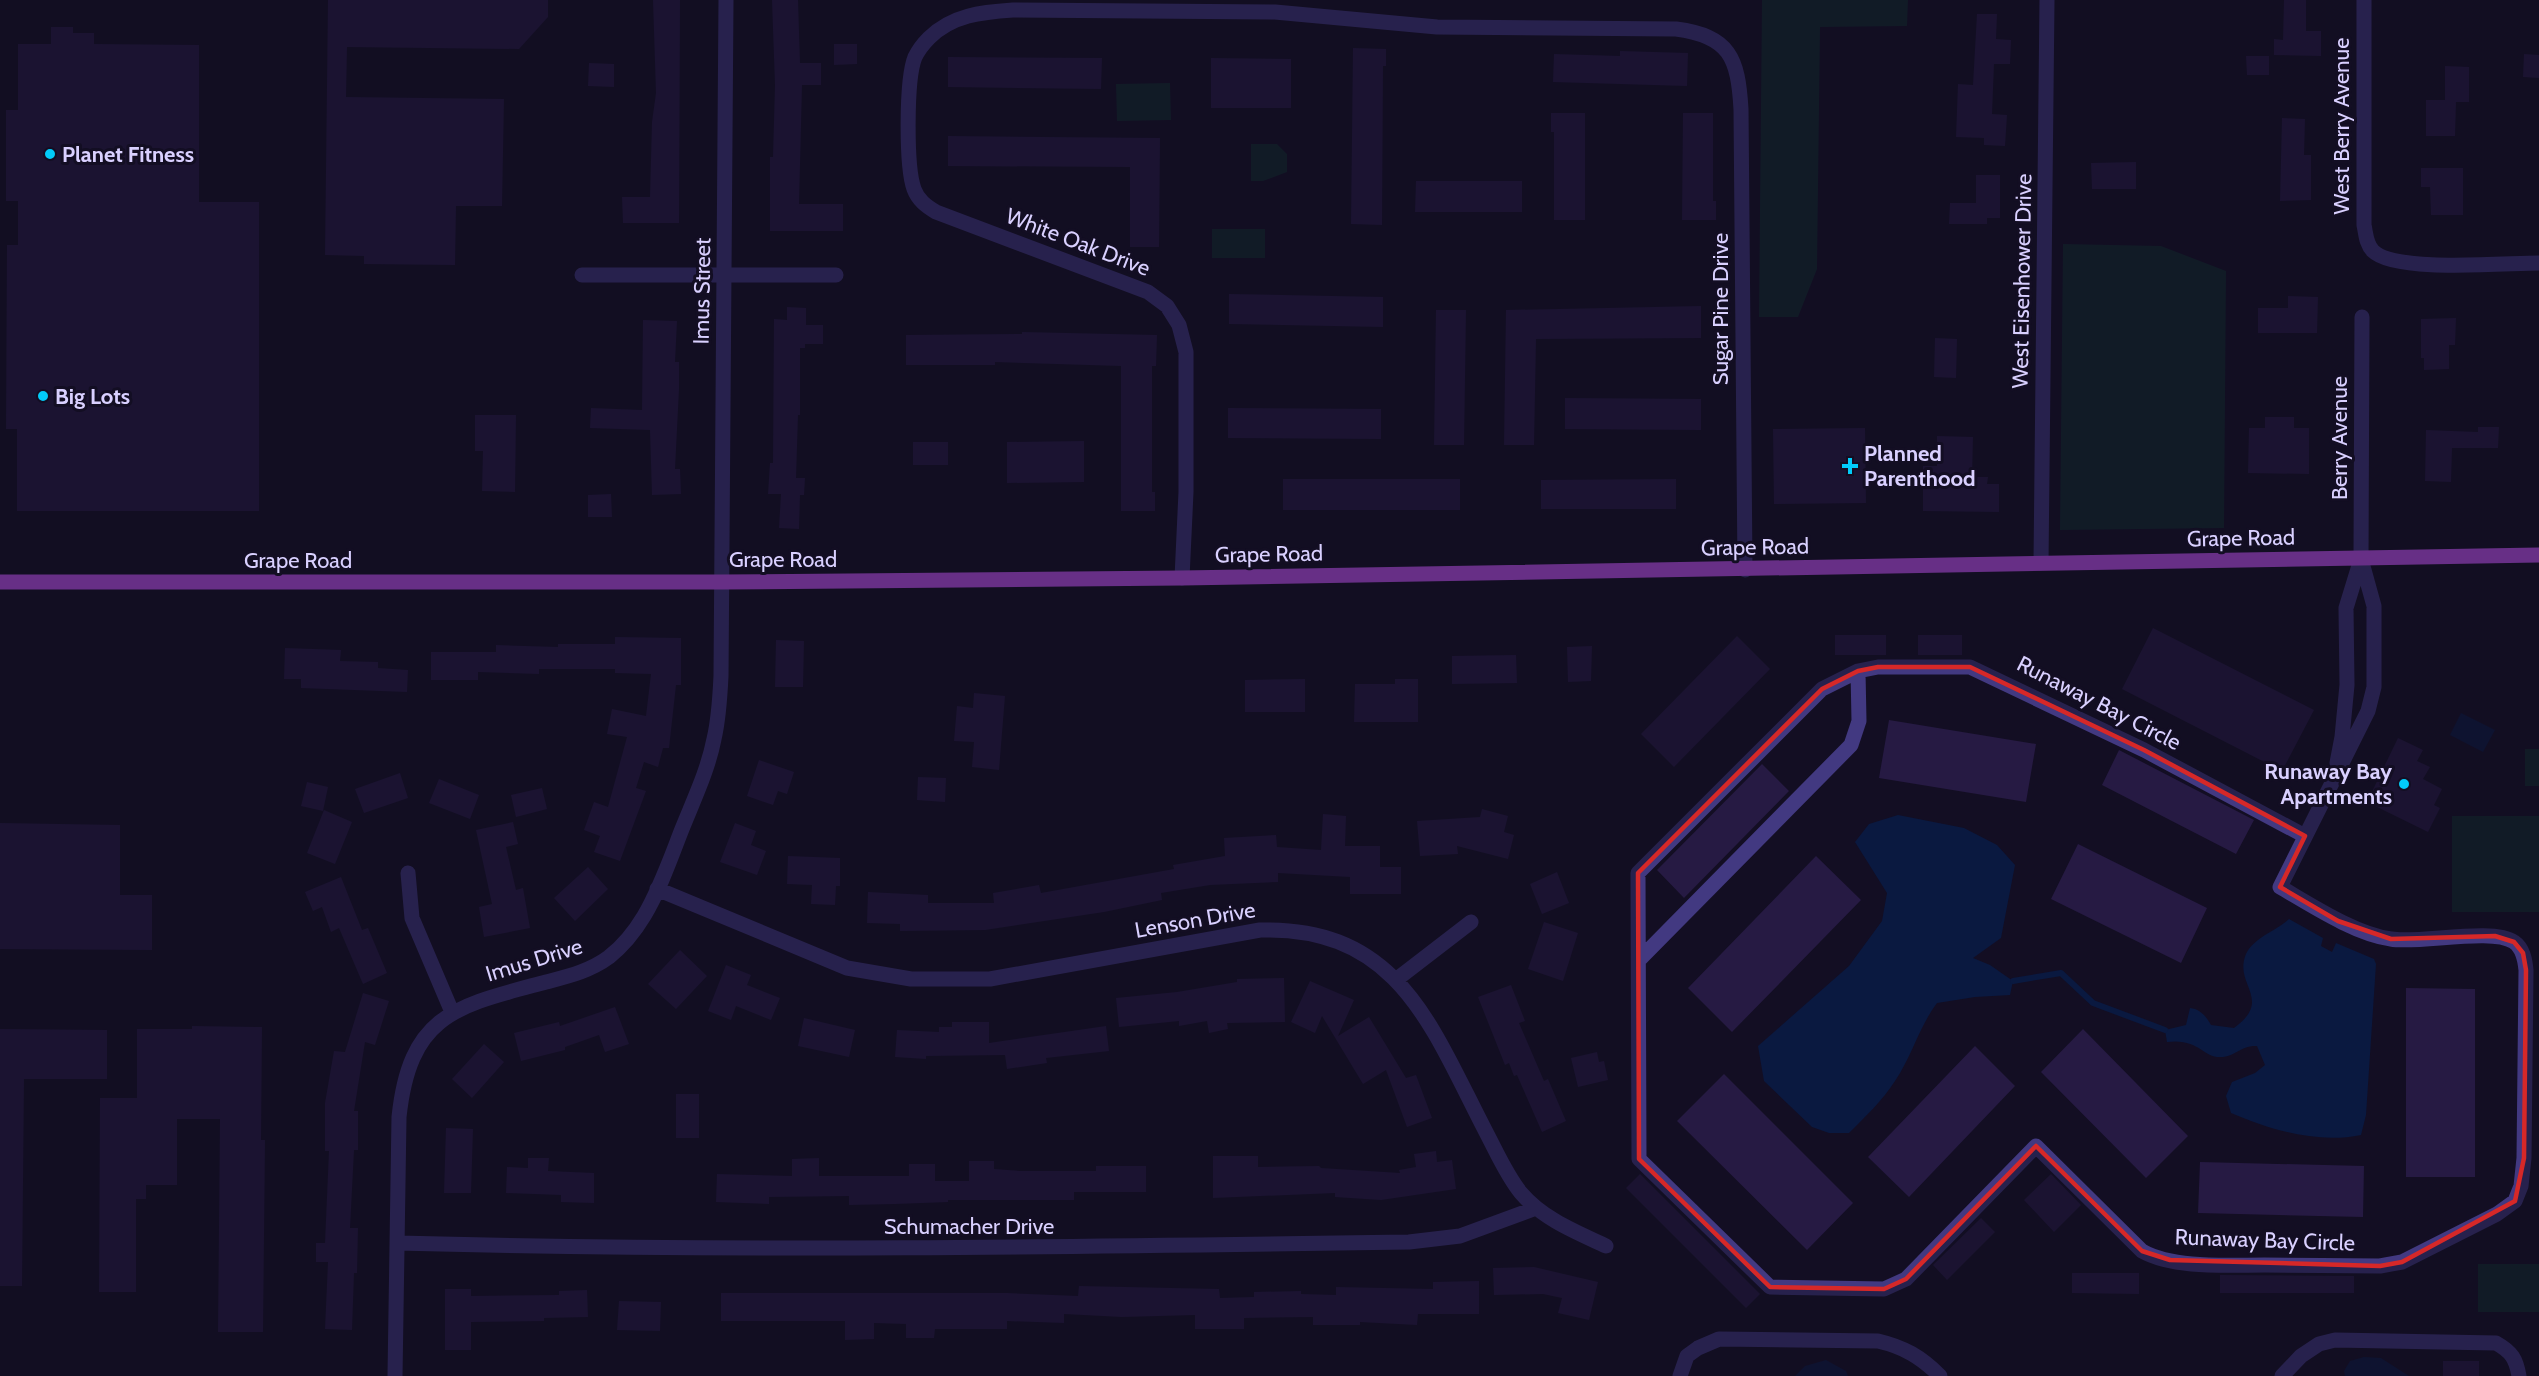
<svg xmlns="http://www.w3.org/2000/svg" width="2539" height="1376" viewBox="0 0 2539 1376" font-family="Cabin,sans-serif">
  <rect width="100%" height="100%" fill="#130e23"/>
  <path fill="#112b2c" d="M1762,0h146l-1,26 -87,1 -3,242 -19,48h-39z
    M1170,83l1,37 -54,1 -1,-37z
    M1251,144h26l10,10v18l-24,9h-12z
    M1212,229h53v29h-53z
    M2063,244l98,2 65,25 -2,257 -164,2z
    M2525,749h14v37h-14z
    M2452,816h87v96h-87z
    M2478,1264h61v48h-61z"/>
  <path fill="#0a1940" d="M2461,713l34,17 -12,22 -33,-17z
    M1898,815l66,13 33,17 18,20 -14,73 -28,20 17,7 23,16 -3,14 -35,2 -38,6c-18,24 -25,53 -42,78 -13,20 -29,35 -46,52h-20l-17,-6 -48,-46 -6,-35 91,-80 33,-45 5,-28 -32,-51 14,-18z
    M2289,919l34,19 -2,8 11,6 4,-9 38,16 2,5 -10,151 -5,20c-44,9 -90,-5 -130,-22l-5,-17 6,-14 23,-9 10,-8 -8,-19c-16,-1 -22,11 -36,11 -18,1 -22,-19 -54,-15l-2,-12 21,-5 4,-17c10,1 16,8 21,17l23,3c40,-29 -1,-43 12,-74 8,-17 30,-23 43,-35z
    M2364,1357l17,1 28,18h-64l-1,-5 6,-10z
    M1826,1360l20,11 2,5h-53l10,-10z"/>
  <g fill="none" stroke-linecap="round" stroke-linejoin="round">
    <path stroke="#0a1940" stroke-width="6" d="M2013,981l48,-8 32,30 72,27"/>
  </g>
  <path fill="#261a43" d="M328,0h220v17l-29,32 -172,-2 -1,50 158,2 -2,107h-46l-1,59 -91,-1v-8l-39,-1z
    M653,0h27l-1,223h-56l-1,-26h28l2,-75 4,-29z
    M772,0h26l2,63h21v22h-19l-3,119h44v27h-73v-74h3l2,-72z
    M2284,0h22v31h15v25l-47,-1v-16l9,1z
    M1977,14h20l-1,25 15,1 -1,24h-16l-2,50 15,1 -2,31 -21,-1v-7l-28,-1 2,-53 15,1z
    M51,27h22v6h21v11l105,1v157h60v309h-242v-82h-11l1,-184h11v-44h-12v-91h12v-66h33z
    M834,44h23v20l-23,1z
    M1353,48l33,1v17h-3l-1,159 -31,-1z
    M1620,51l68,2 -1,33 -134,-4 1,-28 66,2z
    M2524,54l15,1v23l-16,-1z
    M2246,56h23v19h-22z
    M948,57l154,1 -1,31 -153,-2z
    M1211,58l80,1v49h-80z
    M589,63l25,1v23l-26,-1z
    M2445,66l24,1v35h-13l-1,34h-29v-36h19z
    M1551,113h34v107h-31v-88h-3z
    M1683,113h30v88h3v19h-34z
    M2282,118l23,1 -1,36h7v45l-31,1z
    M948,136l212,2 -1,109h-29v-80l-182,-1z
    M2136,162v27h-44l-1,-26z
    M2421,168h42v47h-32l-1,-28h-9z
    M1976,175h24v43h-13v6h-38l1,-21h26z
    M1416,181h106v31h-107z
    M1229,294l154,3v30l-154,-3z
    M2288,296l30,1 -1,36h-59v-25h30z
    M1701,306v32l-165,1 -2,106h-30l2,-135z
    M787,307l19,1v17h17v19h-18v4h-5v67h-2l-2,63h9l-1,17h-4l-1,34 -20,-1 2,-34h-13l2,-31h3l1,-144 13,1z
    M1436,310h30l-2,135h-30z
    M2456,318l-1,27h-6v24l-25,1v-12h-3v-39z
    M643,320l34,1 -2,41h4v27l-4,80h5l1,25 -29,1 -2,-65 -60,-2 1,-20 51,2z
    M1022,332l135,3 -1,31h-4v126h3v19h-34v-145l-126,-4v3h-89v-30l116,-1z
    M1935,338l22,1 -1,39 -22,-1z
    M1565,398l136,1v31l-136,-1z
    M1228,408l153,1v30l-153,-1z
    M475,415h41l-1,77 -33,-1 1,-40h-8z
    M2265,417h29v11h15v46l-61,-1 1,-45h16z
    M2478,427h21l-1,21h-46l-1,34 -26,-1 1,-51 52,2z
    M1865,428l1,75 -92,1 -1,-75z
    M1937,436l36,1 -1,40h16l-1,7h12v28l-76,-1v-45h14z
    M1084,441v41l-77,1v-41z
    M913,442h35v23h-35z
    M1283,479h177v31h-177z
    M1676,479v30h-135v-29z
    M611,494l1,23h-24v-22z
    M2153,628l161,82 -32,61 -160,-82z
    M1835,635h51v20h-51z
    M1918,635h44v20h-44z
    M1737,636l33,33 -96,98 -33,-33z
    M615,637l66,1v47h-5l-7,63h-6l-5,19 -14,-5 -8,26 10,3 -26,70 -26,-9 6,-16 -16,-6 10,-28 14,5 19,-70 -20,-3 5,-25 34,7 5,-42 -36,-1v-4h-76v5l-61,-2v8h-47v-28h65v-7l62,2v-3h57z
    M776,640l28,1 -1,46h-28z
    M1592,646l-1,35 -23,1 -1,-35z
    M285,648l56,2 -1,11 38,1v6l30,2 -1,22 -106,-4v-9h-17z
    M1516,655l1,28 -65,1v-28z
    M1305,679v33h-60v-32z
    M1395,679h23v43h-64l1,-38h40z
    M974,693l31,3 -6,74 -27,-3 2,-25 -20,-1 3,-35 16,2z
    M1889,720l147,24 -10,58 -147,-24z
    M2398,738l25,12 -6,11 13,6 -7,12 19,10 -8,16 6,3 -12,24 -61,-30z
    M2119,750l135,70 -18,34 -134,-69z
    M759,760l35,12 -7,22 -9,-3 -5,14 -26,-9z
    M1762,764l27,27 -105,107 -27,-28z
    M400,773l8,25 -44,15 -9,-24z
    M918,777l28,1 -1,24 -28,-2z
    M439,779l40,16 -9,24 -41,-16z
    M307,782l21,5 -5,24 -22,-5z
    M542,788l5,21 -31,8 -5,-22z
    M1482,809l26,7 -4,16 10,3 -6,24 -51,-13 1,8 -38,2 -3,-35 63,-4z
    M324,810l28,12 -17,42 -28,-11z
    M1323,814l23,2 -1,30h35v21h21v27h-51v-17l-72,-4v9l-68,3 -49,8 1,7 -58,12 -119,18 -85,1v-7l-33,-1 1,-31 60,3v8h66l-1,-10 46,-8 2,8 133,-24 -1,-4 52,-9 -1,-18 52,-3 1,12 44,3z
    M513,822l5,22 -12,3 10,43 7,-2 7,40 -46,9 -5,-30 13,-3 -16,-74z
    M0,823l120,2v70h32v55l-152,-1z
    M735,823l21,8 -5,14 15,6 -9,24 -37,-13z
    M2078,844l129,64 -26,55 -130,-64z
    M788,856l52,2v28h-4l-1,19 -24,-1 1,-19 -25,-1z
    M1816,856l45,44 -129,132 -44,-44z
    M588,867l20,22 -33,32 -21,-23z
    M1557,872l12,31 -27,11 -12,-30z
    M341,877l21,53 6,-2 19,45 -24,11 -24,-56 -8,4 -9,-25 -9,4 -8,-19z
    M1544,922l34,11 -15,48 -35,-12z
    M680,950l27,26 -31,33 -28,-25z
    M726,965l25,10 -4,10 33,13 -9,22 -35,-14 -5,14 -23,-9z
    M1284,978l1,44 -58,1 1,6 -19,4 -2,-12 -28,5v-5l-60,6 -3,-29 61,-6 60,-10v-3z
    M1310,981l44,19 -16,36 31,-19 37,61 10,-3 16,43 -25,9 -21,-57 -23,14 -41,-68 -7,17 -24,-11z
    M1511,985l14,36 -6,2 25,58 4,-2 18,42 -24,11 -25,-57 -3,1 -5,-13 -4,2 -27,-68z
    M2406,988l69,1v188h-69z
    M363,993l26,8 -14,44 -10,-3 -11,69h4v39h-4l-4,78h8l-1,45h-3l-2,57 -27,-1 3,-67h-12v-19h9l4,-92h-4v-48l9,-52 11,1z
    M615,1007l14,37 -24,8 -6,-17 -34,12v3l-44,11 -7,-28 45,-11 1,4z
    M804,1018l51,12 -6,27 -51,-11z
    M952,1022h37v21l117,-17 3,25 -63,7 1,5 -40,6 -2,-14 -79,1v3l-31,-2 2,-27 42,2v-5h13z
    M192,1026l70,1 -1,113h4l-2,192h-45l2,-213h-43v66h-31v14h-10v93h-37l1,-194h37v-69h55z
    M0,1029l107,1v49h-83l-2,207h-22z
    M2083,1029l105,107 -42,42 -105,-106z
    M484,1044l20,18 -32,36 -20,-19z
    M1975,1046l40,40 -106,111 -41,-40z
    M1597,1052l2,10 5,-1 4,19 -30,7 -7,-29z
    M1724,1074l129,129 -46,47 -130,-129z
    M676,1094h23v44h-23z
    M446,1128l27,1 -2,64h-27z
    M1436,1151l1,11 15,-2 4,29 -75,11 -46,-3v-4l-122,5v-42h45v11l61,-1 2,2 79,5 -1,-3 17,-3 -2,-13z
    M528,1158h21l-1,13 46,2v30l-33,-1v-7l-55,-2 1,-26 21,1z
    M819,1158v18h90v-12h26v17h34v-20h25v8l26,2h76v-5h50v26h-72v8h-126v2l-53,2 -46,1v-9l-80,1v7l-53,-2 1,-28 75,2v-17z
    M2200,1162l164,4 -1,51 -165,-4z
    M1640,1174l120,120 -14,14 -120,-120z
    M2051,1174l30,31 -27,27 -30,-32z
    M1981,1218l14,14 -48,48 -14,-15z
    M1534,1267l64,15 -9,38 -31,-7 4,-15 -19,-4 -49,1 -1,-27z
    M2072,1273h67v21l-67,-1z
    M2220,1275l134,1v17h-134z
    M1479,1281v33h-61l-1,11 -57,-3v3h-47v-8l-69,1v11h-49v-14l-73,2 -58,-3v9l-57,-2v8h-72l-1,9h-28v-14l-32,-1v16l-29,1v-19h-124v-28h286l71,3 1,-10 140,3 1,9 34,-1v-5l47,-1v3l35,1v-8l97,2v-7z
    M445,1289h26v7l88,-1v-4l28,-1 1,27 -44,1v3l-73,1v28h-26z
    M619,1301l42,1 -1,29 -43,-1z
    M2443,1361h36v15h-36z"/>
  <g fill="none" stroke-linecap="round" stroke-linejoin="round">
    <path stroke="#423981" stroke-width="15" d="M2364,0v225c2,9 2,19 9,26 22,22 132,12 166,12
      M582,275h254
      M2041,563l6,-563
      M1182,578l4,-86v-140l-7,-27 -12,-19 -19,-14 -212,-80c-10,-6 -18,-12 -22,-23 -8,-22 -8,-110 1,-132 3,-6 9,-14 14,-19 23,-23 53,-26 84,-28l262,2 162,15 239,2c54,7 62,29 65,80l4,461
      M2337,763l5,-26 5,-52 -1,-77 15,-49
      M2305,836l-161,-86 -174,-83h-92l-20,4 -36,18 -184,184 1,286 131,128 114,2 22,-10 130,-133 106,105c32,18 86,14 122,14 39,0 77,1 116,1l22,-4 95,-48 18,-13 6,-15 3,-28 2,-188c-1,-10 -3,-22 -12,-28 -21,-15 -95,2 -123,-3 -36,-5 -80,-34 -111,-52l88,-176 6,-24v-81l-13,-47 1,-242
      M408,873l4,45 40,94
      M657,889l190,79 64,11h79l270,-49c140,-4 172,99 227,204 10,19 20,42 34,59 22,26 55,39 85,53
      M1639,960l212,-215 8,-24 -1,-50
      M1397,979l74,-57
      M397,1243c338,9 675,4 1012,-1l51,-6 76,-28
      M395,1376l4,-259c11,-104 58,-111 147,-135 23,-6 44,-11 63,-25 14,-11 26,-26 35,-41 16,-27 27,-59 38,-87 12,-30 26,-59 32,-90 5,-21 6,-42 7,-63l5,-676
      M1680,1376l7,-20 11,-8 21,-9 159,2c26,6 43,16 62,35
      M2282,1376l19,-20 18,-12 16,-4 161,3c16,9 20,16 23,33"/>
    <path stroke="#ce58fe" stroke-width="15" d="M0,582h721l461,-4 1357,-23"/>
  </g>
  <path d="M0 0H2539V1376H0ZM1878,667h92l174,83 161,86 -25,51 58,34 53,18 104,-3 19,6 9,11 3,17 -2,188 -9,43 -113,61 -22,4 -210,-6 -28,-9 -106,-105 -130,133 -22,10 -114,-2 -131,-128 -1,-286 184,-184 36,-18z" fill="#130e23" fill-opacity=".55" fill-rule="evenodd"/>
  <path fill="none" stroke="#d62828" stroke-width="4.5" stroke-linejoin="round" d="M1878,667h92l174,83 161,86 -25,51 58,34 53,18 104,-3 19,6 9,11 3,17 -2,188 -9,43 -113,61 -22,4 -210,-6 -28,-9 -106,-105 -130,133 -22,10 -114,-2 -131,-128 -1,-286 184,-184 36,-18z"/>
  <g fill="#02cbf9" stroke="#130e23" stroke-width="2">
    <circle cx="50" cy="154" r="6"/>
    <circle cx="43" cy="396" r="6"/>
    <path d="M1847 457h6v6h6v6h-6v6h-6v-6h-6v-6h6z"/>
    <circle cx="2404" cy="784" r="6"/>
  </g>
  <g text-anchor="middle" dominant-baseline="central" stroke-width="6" stroke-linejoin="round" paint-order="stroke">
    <g font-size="22" fill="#d9d0ff" stroke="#130e23">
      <text transform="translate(2341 126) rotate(-90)">West Berry Avenue</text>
      <text transform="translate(1078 242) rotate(21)">White Oak Drive</text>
      <text transform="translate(2022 281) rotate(-89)">West Eisenhower Drive</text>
      <text transform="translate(702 291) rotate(-89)">Imus Street</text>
      <text transform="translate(1720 309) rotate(-90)">Sugar Pine Drive</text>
      <text transform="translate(2339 438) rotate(-90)">Berry Avenue</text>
      <text transform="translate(2241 538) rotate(-1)">Grape Road</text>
      <text transform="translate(1755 547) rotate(-1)">Grape Road</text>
      <text transform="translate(1269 554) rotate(-1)">Grape Road</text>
      <text x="783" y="559">Grape Road</text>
      <text x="298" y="560">Grape Road</text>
      <text transform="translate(2099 703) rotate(27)">Runaway Bay Circle</text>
      <text transform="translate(1195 920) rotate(-10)">Lenson Drive</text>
      <text transform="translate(534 960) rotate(-17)">Imus Drive</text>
      <text x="969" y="1226">Schumacher Drive</text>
      <text transform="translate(2265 1240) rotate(2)">Runaway Bay Circle</text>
    </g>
    <g font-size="22" font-weight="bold" fill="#d9d0ff" stroke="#130e23" text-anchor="start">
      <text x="62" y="154">Planet Fitness</text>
      <text x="55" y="396">Big Lots</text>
      <text x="1864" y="453">Planned<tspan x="1864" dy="25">Parenthood</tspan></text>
      <text x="2392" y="771" text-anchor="end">Runaway Bay<tspan x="2392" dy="25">Apartments</tspan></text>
    </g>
  </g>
</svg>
